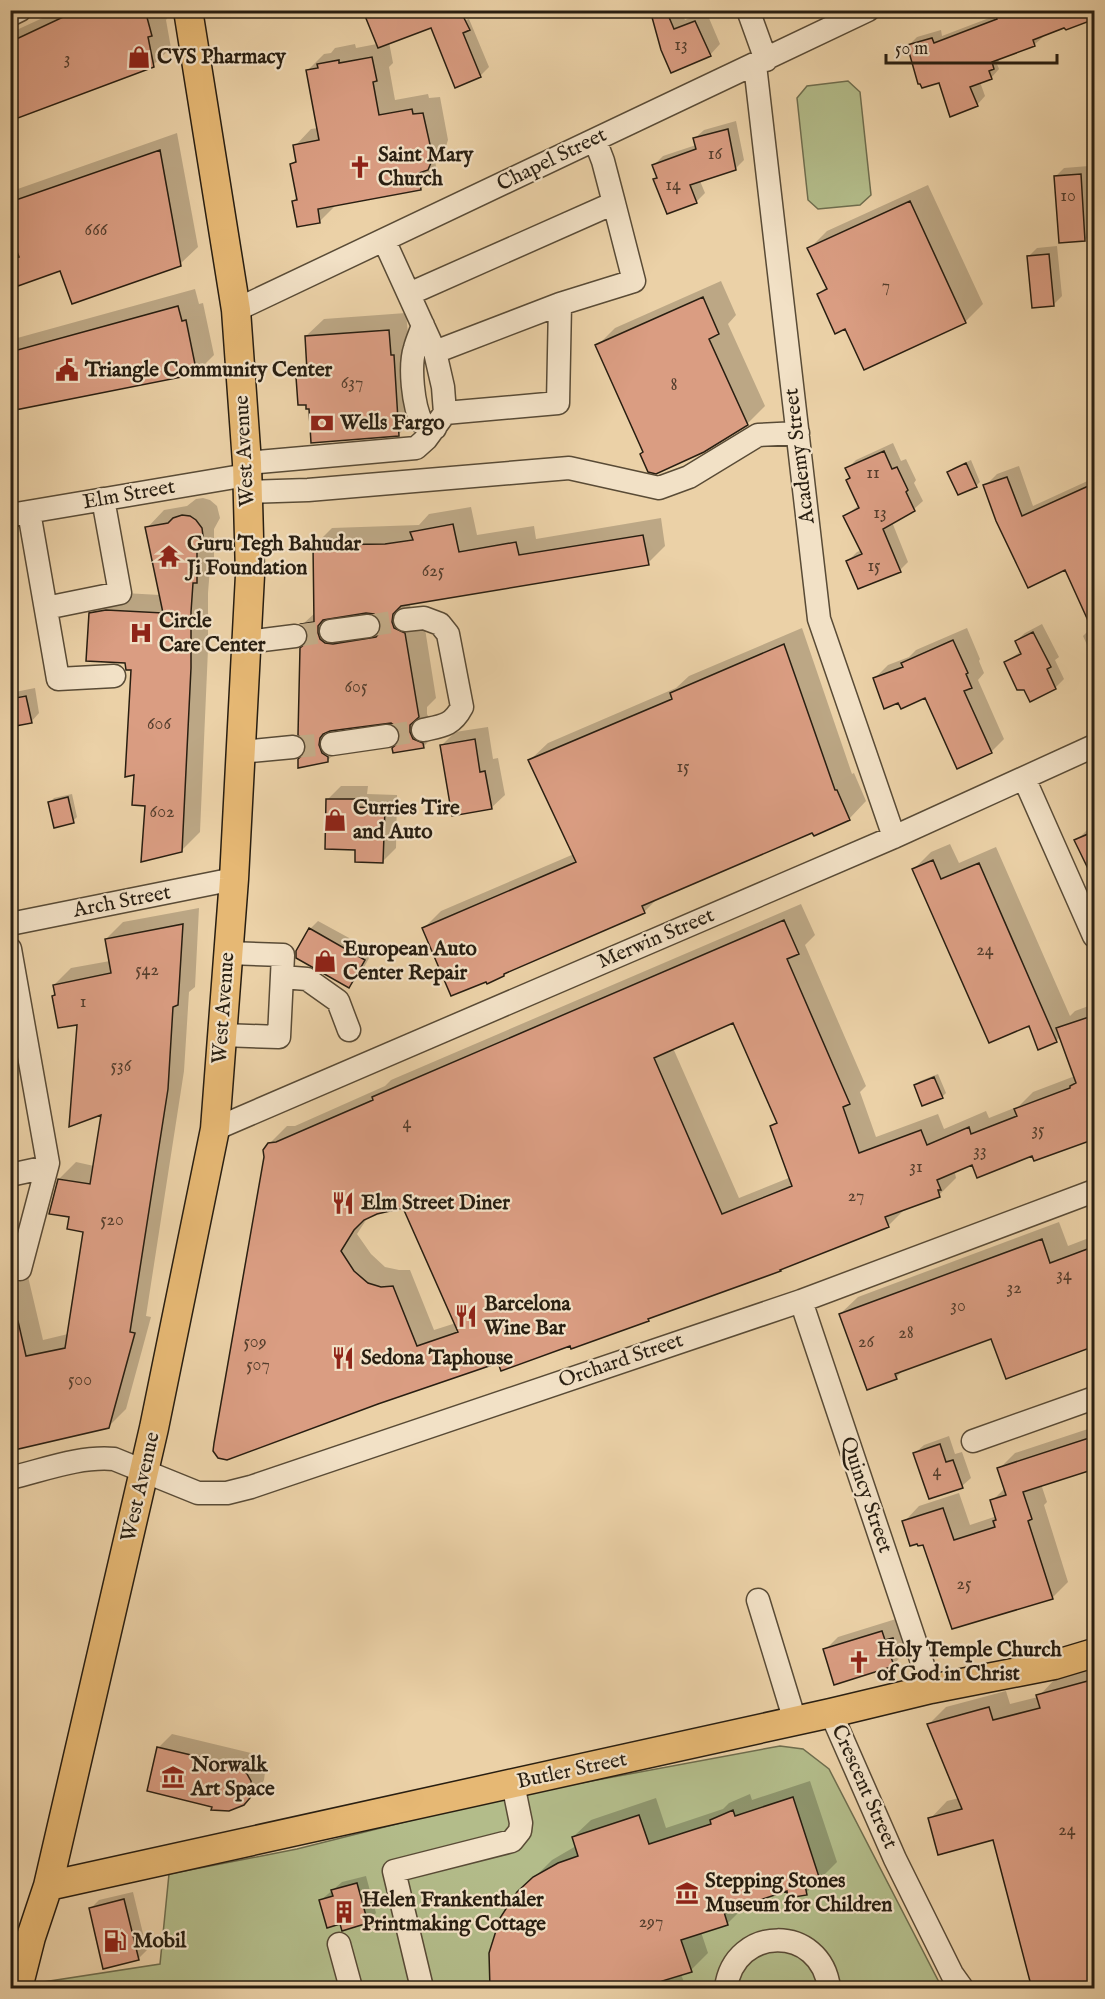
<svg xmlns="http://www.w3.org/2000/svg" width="1105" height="1999" viewBox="0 0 1105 1999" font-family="'IM FELL English',serif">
  <rect width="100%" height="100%" fill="#ebd1a7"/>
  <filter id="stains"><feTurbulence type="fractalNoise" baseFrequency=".00333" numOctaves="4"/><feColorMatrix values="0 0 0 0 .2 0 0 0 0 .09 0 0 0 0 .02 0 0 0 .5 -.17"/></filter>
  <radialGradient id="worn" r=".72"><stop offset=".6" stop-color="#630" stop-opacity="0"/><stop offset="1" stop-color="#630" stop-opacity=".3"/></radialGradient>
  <path fill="#b3bc8a" stroke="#6e6d4e" stroke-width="1.5" d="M848,81l12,11 11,103 -11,10 -42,4 -10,-9 -11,-102 10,-12z
    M780,1746l23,3 26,20 113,219h-906l1,-5 123,-19 9,-90 128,-25 203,-51z"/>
  <path fill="#0003" fill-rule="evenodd" d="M60,10h107l1,7 -2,3 5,28 -18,17 -143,54v-86z
    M365,10h84l-60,32 4,21 -4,4 6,33 33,-6 1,4 11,-1 8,43 -4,12 -9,8 2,12 -16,17 -85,16 -16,16 -27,-20 4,-4 -5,-33 5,-5 -2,-13 16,-17 7,-1 -11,-57 17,-17 7,-1 4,-5 20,-4 1,4 21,-4z
    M651,10h30l4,10 21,-9 14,33 -10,11 -38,16z
    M1000,10l65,16 -22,8v3l-9,8 -33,12 -4,7 2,5 -8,9 -11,4 5,14 -8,9 -37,-24 -32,-35 9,-9 24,-7 1,6 55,-21z
    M469,19l20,48 -9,9 -35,-48z
    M736,121l8,39 -9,9 -35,12 5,12 -9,9 -41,-22 3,-4 -4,-11 9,-9 33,-11 -1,-7 9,-8z
    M177,133l21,114 -18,17 -119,5 -42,15 -9,-26 2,-67z
    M1089,166l4,65 -8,9 -30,-63 9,-9z
    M928,185l55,119 -18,18 -119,5 -27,-33 8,-8 -18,-37 18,-18z
    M1057,246l5,50 -9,9 -25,-48 9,-9z
    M721,281l15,34 -8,9 37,82 -18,18 -102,27 -48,-105 18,-18z
    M195,289l4,15 4,-1 11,52 -18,18 -186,36v-69z
    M406,313l10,104 -18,18 -87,-28 -13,-29 10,-11 -2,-31 18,-17z
    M893,443l8,18 5,-2 10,21 -2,3 9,18 -9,8 -22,13 16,40 -8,8 -52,-9 9,-9 5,-2 -17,-34 14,-11 -12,-36 9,-9z
    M971,460l9,22 -4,4 -27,-14 4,-4z
    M1019,466l14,40 61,-28v182l-11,-24 9,-9 -26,-59 -81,-82 12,-12z
    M203,498l7,2 7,6 3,12 -6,11v35l-4,4 -2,25v56l-8,183 -18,18 -36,-45 -11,-32 -2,-104 -43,-55 18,-18 16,-3 36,2 -13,-67 17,-18 23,-4 9,-7z
    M471,507l6,28 57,-9 2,13 125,-21 4,28 -17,17 -239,40 3,8 11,5 13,82 -9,9v7l4,8 10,7 -18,18 -22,-6 -2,-14 -7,-5 -56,6 9,15 -18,18 -20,-8 2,-112 -2,-14 -4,-3 13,-12 -2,-66 18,-18 87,-3 10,-11zM373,612l7,5 3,6 -38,4 -7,-5 -3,-6z
    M1042,624l17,33 -4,3 9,19 -9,9 -49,-26 15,-11 -5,-10 9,-8z
    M802,628l50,146 2,-1 12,28 -17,18 -36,12 -154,66 -15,15 -136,59 -4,4 -80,-47 17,-17 133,-57 -44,-94 18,-17 128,-55 13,-12z
    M967,628l13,31 -1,2 5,12 -6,7 26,59 -13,13 -65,-56 -27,5 -24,-23 13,-13 21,-8 7,-7z
    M35,688l4,25 -8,9 -16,3 -5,4v-36z
    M488,727l5,32 5,-1 7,37 -14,13 -50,-62 14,-14z
    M341,786h27l-1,8 30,1 -1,53 -13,13 -27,-13 -28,-49z
    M72,794l5,23 -4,4 -23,-19 4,-4z
    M1094,825v55l-18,-39 14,-14z
    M950,844l9,19 37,-16 74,169 5,-5 19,-7v135l-61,15 -61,9 -15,8 -2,2 1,5 -17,17 -34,14 -17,17 -511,176 -108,-258 18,-18h8l90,-40 6,-6 410,-176 14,31 -10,10 61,141 -6,6 16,45 62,-23 6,15 42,-18 3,7 30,-12 14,-14 42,-16 -14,-40 -5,5 -27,-17 -115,-155 17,-17zM734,1021l44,99 -6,6 19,51 -52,21 -66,-150zM404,1206l52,117 -22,7 -24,-60h-11l-14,-3 -14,-13 -14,-20 11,-17 9,-5z
    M199,908l-4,79 -6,5 -5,79 -38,245 5,1 -25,92 -18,18 -98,21v-269l6,32 -3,2 30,127 25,-6 16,-103 -13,-15 -12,-37 17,-17 18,4 9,-53 -25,-90 -24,-27 2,-2 -2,-9 17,-17 39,-7 -4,-22 17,-17z
    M318,921l55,30 -15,27 -9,8 -39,-57z
    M938,1074l8,19 -4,4 -26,-12 4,-4z
    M1059,1222l9,24 26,-10v108l-102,-7 -88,32 -8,9 -56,-64 18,-17z
    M1094,1427v40l-53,17 6,18 -3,3 24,77 -16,16 -128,-55 -20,-21 15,-16 40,-13 11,32 27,-9 -5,-15 13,-13 -6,-19 16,-16z
    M949,1436l6,18 7,-2 9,26 -9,8 -47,-33 9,-8z
    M896,1619l2,8 8,-2 5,15 -7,7 2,4 -13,14 -68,-15 13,-13z
    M1094,1667v321l-100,-149 -64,-20 17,-18 12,-3 -30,-74 17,-17 60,-16 4,13 28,-7 18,-19z
    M172,1734l79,19 11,11 3,8 -1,8 -4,7 -14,14 -32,5 -66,-16 11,-43z
    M810,1781l27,81 -31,31 -18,-4 -44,15 1,2 -18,18 -26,8 7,21 -17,17 -10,4 5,14h-195l28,-95 33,-33 24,-14 -3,-9 18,-17 65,-22 10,30 57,-19 6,-6 21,-9 2,6z
    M366,1876l10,37 -9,9h-26l-20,-22 21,-18z
    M133,1892l14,58 -9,9 -48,-50 9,-9z"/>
  <path fill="#da9d82" stroke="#281e11" stroke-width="1.5" fill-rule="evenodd" d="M78,10h67l7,26 -4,1 6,30 -144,54v-79z
    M650,10h16l8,19 21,-8 16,35 -40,17 -10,-23z
    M994,10h101v9l-29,11 -2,-2 -31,12 2,6 -43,16 2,7 -5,2 3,8 -22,8 8,19 -28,11 -11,-34 -17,5 -2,-4h-2l-11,-39 25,-7 2,5 63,-24z
    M363,11h109l1,1 -10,4 7,14 -7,3 18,44 -26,11 -24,-60 -53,20z
    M372,57l5,24 -4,1 6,33 33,-6 1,5 10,-1 10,45 -5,12 -9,3 2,17 -103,19 2,14 -23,4 -5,-26 5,-1 -7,-36 6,-2 -3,-17 26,-5 -13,-70 12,-2 -1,-4 22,-4v3z
    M728,129l8,41 -46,15 7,18 -30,11 -14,-35 4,-1 -5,-13 44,-16 -3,-11z
    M160,150l21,116 -109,38 -12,-33 -42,15 -8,-21v-5l9,-3 -9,-25v-30z
    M1081,174l4,67 -26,2 -5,-67z
    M910,201l56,122 -102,47 -19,-41 -10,5 -18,-40 10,-5 -20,-41z
    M1049,254l5,52 -22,2 -5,-52z
    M703,297l16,37 -10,5 39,86 -44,27 -48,22 -8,-2 -8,-18 3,-2 -48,-107z
    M178,306l4,15 4,-1 11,54 -187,37v-59z
    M389,330l2,25h3l5,81 -88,7 -2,-34h-3v-4h-8l-2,-28 8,-1v-5h3l-2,-35z
    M884,451l8,18 5,-2 11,23 -2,2 9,19 -32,18 18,43 -43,17 -12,-28 16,-7 -19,-38 16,-8 -13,-28 4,-2 -5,-10z
    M966,463l11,24 -19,8 -11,-23z
    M1007,477l15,39 73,-33v153l-30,-66 -37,18 -32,-67 -13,-36z
    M182,515l8,1 6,4 6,8 1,8 -6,12v35h-4l-2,29v56l-9,184 -41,10 4,-56 -13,-1 2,-30 -9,2 6,-107h-5l-1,-7 -39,-2 3,-48 17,-3 57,3 -18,-86 23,-4 5,-5z
    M453,524l6,28 57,-10 3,13 124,-20 6,30 -248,41 -8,8 -1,8 2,6 11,5 14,84 -9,8v7l3,7 10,4 1,5 -31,5 -1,-5 7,-6 1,-7 -2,-7 -7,-5 -61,8 -7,3 -3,4 -1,7 3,8 6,4v5l-30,6v-9l7,-6 1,-7 -2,-6 -6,-5 2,-87 7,-6 1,-7 -2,-7 -5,-4 13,-2 -1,-77 72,-1 28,-4 -3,-8zM366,613l8,1 4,3 3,7 -1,8 -4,5 -43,7 -8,-1 -5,-4 -2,-6v-7l5,-6z
    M1033,632l18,35 -4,2 9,20 -26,13 -6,-12h-7l-13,-28 17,-8 -6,-13z
    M953,640l15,33 -2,1 6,14 -8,3 28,62 -35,16 -32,-71 -24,11 -3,-6 -14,6 -11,-31 30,-11 -2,-4z
    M784,644l51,146h2l13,30 -36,16 -2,-3 -170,73 3,7 -141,61v2l-17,8 -1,-2 -35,14 -29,-68 154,-66 -48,-102 144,-61 -2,-6z
    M26,696l6,27 -22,4v-28z
    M475,739l5,33 5,-1 7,38 -40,7 -12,-71z
    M68,797l6,26 -20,5 -6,-26z
    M326,799h29v8l30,1 -2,55 -28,-1v-12l-30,-1z
    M1095,831v52l-21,-43z
    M933,860l8,19 38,-16 78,179 -19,8 -9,-24 -40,17 -77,-174z
    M784,920l15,34 -12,5 63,145 -7,3 16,46 62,-23 6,15 42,-18 2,7 46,-18 -3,-7 56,-21v-2l6,-3 -20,-55 39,-13v124l-61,22 -2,-5 -55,22 -5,-13 -35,15 4,10h-3l2,7 -55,20 4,10 -109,43 1,1 -133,48 1,2 -78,28 -1,-3 -69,25 -3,-8 -120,41 -151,56 -9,-2 -5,-7 1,-8 50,-286 -1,-7 5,-7 8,-1 97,-42 -1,-3zM733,1023l44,100 -7,3 22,60 -70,28 -68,-156zM403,1208l55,124 -41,14 -24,-60 -12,1 -13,-4 -14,-12 -13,-20 13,-21 10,-10 13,-6z
    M183,924l-5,81 -5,2 -5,82 -38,243 5,1 -26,95 -95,22 -1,-7 -3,1v-122l8,-1 8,35 39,-8 18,-116 -16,-3 2,-12 -20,-3 9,-35 32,5 11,-69 -32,12 8,-102 -19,3 -6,-32 3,-1 -2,-10 58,-12 -6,-34z
    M309,928l56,32 -16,28 -53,-30v-7z
    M934,1077l9,21 -21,8 -8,-21z
    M1042,1239l8,24 40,-15 5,12v86l-89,33 -15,-40 -96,35 2,5 -30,11 -28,-76z
    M1095,1436v33l-72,23 9,27 -4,2 25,78 -101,30 -29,-84 -5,1 -1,-2 -7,2 -8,-25 41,-13 11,32 41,-13 -2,-6 3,-1 -6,-20 16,-5 -9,-27z
    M940,1444l6,18 7,-2 10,28 -34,11 -16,-46z
    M882,1631l3,9 8,-2 5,17 -7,2 3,9 -60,19 -11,-36z
    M1095,1679v310h-63l-39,-149 -55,15 -10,-37 34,-9 -35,-85 62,-17 4,13 47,-12 -4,-13z
    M157,1747l81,19 9,8 4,7 1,9 -2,8 -6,7 -15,6 -18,-1 1,-3 -65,-16z
    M793,1797l27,83 -15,5 2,10 -19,3 -1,-7 -63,21 4,13 -47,15 11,32 -30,9 -2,8h-170l-1,-36 11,-35 17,-26 16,-15 25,-14 20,-7 -6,-19 67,-22 10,29 62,-20 -1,-4 23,-10 2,6z
    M357,1883l11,40 -26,8 -2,-7 -13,4 -8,-28 14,-4 -2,-6z
    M124,1899l15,61 -36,9 -14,-61z"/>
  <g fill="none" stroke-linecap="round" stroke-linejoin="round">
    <path stroke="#c4ad89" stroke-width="22" stroke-dasharray="22 11" stroke-linecap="butt" d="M368,626l37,-6
      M295,636l36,-5
      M387,736l36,-6
      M293,747l39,-3"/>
    <g stroke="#594b36" stroke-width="25">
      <path id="minor" d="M748,10l18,50
        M10,15l10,-5
        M755,65l64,554 75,218
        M595,140l8,21 11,42
        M409,294l205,-91 20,78 -74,23
        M236,310l632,-300
        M423,325c-2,7 -6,15 -8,23 -6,18 -2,58 7,75l13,5
        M435,352l125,-48 -2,99 -113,10
        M247,463l169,-15 10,-9 19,-26 -2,-26 -8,-35 -51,-112
        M248,492l60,-2 261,-22 90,20 30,-11 69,-42 40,-2
        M29,512l29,167 56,-3
        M10,515l237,-40
        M46,608l74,-15 -17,-94
        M405,620l19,-2 16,6 8,10 14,73c-10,19 -20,19 -39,23
        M331,631l37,-5
        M247,642l48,-6
        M332,744l55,-8
        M241,752l52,-5
        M1024,778l70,158
        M10,924l224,-45
        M10,949l38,214 -28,106
        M282,977l25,2 31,22 11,29
        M222,1035l57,2 4,-82 -55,-2
        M215,1129l679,-292 200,-91
        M10,1175l37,-8
        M801,1301l130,388
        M973,1441l121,-43
        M10,1478c34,-8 69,-22 104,-19l84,34h29l24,-6 550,-186 293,-110
        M758,1600l37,121
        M831,1713l64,146 57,115 10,14
        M339,1944l12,44
        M422,1988l-28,-117 118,-30 8,-10 1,-8 -8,-39
        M726,1988c8,-63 95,-64 103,0"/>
    </g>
    <g stroke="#281e11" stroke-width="31">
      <path id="major" d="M48,1886l783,-173 100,-24 123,-24 40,-12
        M18,1988l13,-51 17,-51 106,-458 61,-299 19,-250 16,-304 -3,-112 -11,-153 -48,-300"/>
    </g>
    <use href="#minor" stroke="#f2e1c6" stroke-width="22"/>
    <use href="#major" stroke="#e6b874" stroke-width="28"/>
  </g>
  <defs>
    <g id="shop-bare" transform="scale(1.8)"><path d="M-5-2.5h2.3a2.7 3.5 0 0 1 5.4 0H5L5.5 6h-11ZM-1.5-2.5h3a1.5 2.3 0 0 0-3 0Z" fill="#8f2418" stroke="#f2e1c6" stroke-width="2.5" paint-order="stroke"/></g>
    <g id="church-bare" transform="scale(1.8)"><path d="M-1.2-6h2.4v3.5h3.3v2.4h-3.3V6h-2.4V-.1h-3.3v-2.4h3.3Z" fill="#8f2418" stroke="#f2e1c6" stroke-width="2.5" paint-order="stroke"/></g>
    <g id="civic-bare" transform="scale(1.8)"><path d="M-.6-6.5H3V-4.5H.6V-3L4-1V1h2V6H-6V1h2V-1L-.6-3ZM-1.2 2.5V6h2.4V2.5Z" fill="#8f2418" stroke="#f2e1c6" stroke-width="2.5" paint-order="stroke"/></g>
    <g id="bank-bare" transform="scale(1.8)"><path d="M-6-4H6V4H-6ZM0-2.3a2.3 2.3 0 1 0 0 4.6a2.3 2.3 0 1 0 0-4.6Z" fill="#8f2418" stroke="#f2e1c6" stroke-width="2.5" paint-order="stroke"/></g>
    <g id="temple-bare" transform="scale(1.8)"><path d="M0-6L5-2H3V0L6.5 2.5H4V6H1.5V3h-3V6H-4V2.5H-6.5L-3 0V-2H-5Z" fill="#8f2418" stroke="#f2e1c6" stroke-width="2.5" paint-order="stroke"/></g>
    <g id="hospital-bare" transform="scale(1.8)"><path d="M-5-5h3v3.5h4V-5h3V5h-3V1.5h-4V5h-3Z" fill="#8f2418" stroke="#f2e1c6" stroke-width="2.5" paint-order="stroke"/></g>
    <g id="restaurant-bare" transform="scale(1.8)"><path d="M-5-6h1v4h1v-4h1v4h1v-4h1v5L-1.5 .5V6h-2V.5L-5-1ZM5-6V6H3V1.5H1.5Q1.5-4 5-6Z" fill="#8f2418" stroke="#f2e1c6" stroke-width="2.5" paint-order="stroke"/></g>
    <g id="museum-bare" transform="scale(1.8)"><path d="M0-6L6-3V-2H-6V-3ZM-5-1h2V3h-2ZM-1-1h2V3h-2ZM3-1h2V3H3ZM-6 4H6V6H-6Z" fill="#8f2418" stroke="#f2e1c6" stroke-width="2.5" paint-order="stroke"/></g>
    <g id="building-bare" transform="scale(1.8)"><path d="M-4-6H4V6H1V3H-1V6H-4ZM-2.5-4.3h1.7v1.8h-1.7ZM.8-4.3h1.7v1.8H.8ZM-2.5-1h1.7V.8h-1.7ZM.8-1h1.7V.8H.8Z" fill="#8f2418" stroke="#f2e1c6" stroke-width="2.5" paint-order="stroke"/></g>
    <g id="fuel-bare" transform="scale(1.8)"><path d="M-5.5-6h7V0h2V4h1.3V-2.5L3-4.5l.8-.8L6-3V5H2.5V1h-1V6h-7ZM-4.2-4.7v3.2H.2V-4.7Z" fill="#8f2418" stroke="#f2e1c6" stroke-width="2.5" paint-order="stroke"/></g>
  </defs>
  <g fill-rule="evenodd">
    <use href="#shop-bare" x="139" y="57"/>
    <use href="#church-bare" x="360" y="167"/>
    <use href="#civic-bare" x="67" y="370"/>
    <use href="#bank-bare" x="322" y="423"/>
    <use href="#temple-bare" x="169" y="556"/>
    <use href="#hospital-bare" x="141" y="633"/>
    <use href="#shop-bare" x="335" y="820"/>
    <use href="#shop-bare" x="325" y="961"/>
    <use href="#restaurant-bare" x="343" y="1203"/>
    <use href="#restaurant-bare" x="466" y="1316"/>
    <use href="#restaurant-bare" x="343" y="1358"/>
    <use href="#church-bare" x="859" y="1662"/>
    <use href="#museum-bare" x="173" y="1777"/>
    <use href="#museum-bare" x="687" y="1893"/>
    <use href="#building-bare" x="344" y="1912"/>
    <use href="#fuel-bare" x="115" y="1941"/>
  </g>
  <g text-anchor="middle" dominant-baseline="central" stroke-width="4.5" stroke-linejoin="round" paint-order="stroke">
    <g font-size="18" fill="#543e2d">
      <text x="681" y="45">13</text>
      <text x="67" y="59">3</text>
      <text x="715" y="154">16</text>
      <text x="673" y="185">14</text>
      <text x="1068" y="196">10</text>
      <text x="96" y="230">666</text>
      <text x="886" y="286">7</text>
      <text x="352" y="383">637</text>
      <text x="674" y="385">8</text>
      <text x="873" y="473">11</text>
      <text x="880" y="513">13</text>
      <text x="874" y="566">15</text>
      <text x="433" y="571">625</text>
      <text x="356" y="687">605</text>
      <text x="159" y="724">606</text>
      <text x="683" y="767">15</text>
      <text x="162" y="812">602</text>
      <text x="985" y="950">24</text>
      <text x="147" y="970">542</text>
      <text x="83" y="1002">1</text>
      <text x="121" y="1066">536</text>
      <text x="407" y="1123">4</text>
      <text x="1038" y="1130">35</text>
      <text x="980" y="1151">33</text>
      <text x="916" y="1167">31</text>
      <text x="856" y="1196">27</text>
      <text x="112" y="1220">520</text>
      <text x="1064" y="1275">34</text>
      <text x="1014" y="1288">32</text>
      <text x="958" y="1306">30</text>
      <text x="906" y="1333">28</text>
      <text x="255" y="1342">509</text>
      <text x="866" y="1342">26</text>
      <text x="258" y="1365">507</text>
      <text x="80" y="1380">500</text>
      <text x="937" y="1471">4</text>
      <text x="964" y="1584">25</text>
      <text x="1067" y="1830">24</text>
      <text x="651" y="1922">297</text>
    </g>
    <g font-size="21" font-weight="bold" fill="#281e11" stroke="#f2e1c6" text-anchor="start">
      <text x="157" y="57">CVS Pharmacy</text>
      <text x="378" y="155">Saint Mary<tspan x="378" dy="24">Church</tspan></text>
      <text x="85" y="370">Triangle Community Center</text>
      <text x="340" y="423">Wells Fargo</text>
      <text x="187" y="544">Guru Tegh Bahudar<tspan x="187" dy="24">Ji Foundation</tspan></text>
      <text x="159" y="621">Circle<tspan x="159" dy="24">Care Center</tspan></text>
      <text x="353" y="808">Curries Tire<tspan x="353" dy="24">and Auto</tspan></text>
      <text x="343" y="949">European Auto<tspan x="343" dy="24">Center Repair</tspan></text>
      <text x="361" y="1203">Elm Street Diner</text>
      <text x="484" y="1304">Barcelona<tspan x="484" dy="24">Wine Bar</tspan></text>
      <text x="361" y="1358">Sedona Taphouse</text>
      <text x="877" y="1650">Holy Temple Church<tspan x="877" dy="24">of God in Christ</tspan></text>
      <text x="191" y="1765">Norwalk<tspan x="191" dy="24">Art Space</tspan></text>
      <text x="705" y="1881">Stepping Stones<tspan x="705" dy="24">Museum for Children</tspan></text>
      <text x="362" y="1900">Helen Frankenthaler<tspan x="362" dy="24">Printmaking Cottage</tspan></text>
      <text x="133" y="1941">Mobil</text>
    </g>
    <g font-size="21" fill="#281e11" stroke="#f2e1c6">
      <text transform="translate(552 160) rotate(-26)">Chapel Street</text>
      <text transform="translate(245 451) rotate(-93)">West Avenue</text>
      <text transform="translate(800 456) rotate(-97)">Academy Street</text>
      <text transform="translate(129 495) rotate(-10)">Elm Street</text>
      <text transform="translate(122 902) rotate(-11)">Arch Street</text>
      <text transform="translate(656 939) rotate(-23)">Merwin Street</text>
      <text transform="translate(224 1008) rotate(-86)">West Avenue</text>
      <text transform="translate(621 1361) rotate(-19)">Orchard Street</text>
      <text transform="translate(141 1487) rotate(-77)">West Avenue</text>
      <text transform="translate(866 1495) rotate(71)">Quincy Street</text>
      <text transform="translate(572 1771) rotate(-12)">Butler Street</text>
      <text transform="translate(864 1787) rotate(66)">Crescent Street</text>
    </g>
  </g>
  <rect width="1105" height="1999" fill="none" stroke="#ebd1a7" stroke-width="36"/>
  <rect x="12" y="12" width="1081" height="1975" fill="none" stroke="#281e11" stroke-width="3"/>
  <rect x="18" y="18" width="1069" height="1963" fill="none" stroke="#281e11" stroke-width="1.5"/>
  <path d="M886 54v9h171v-9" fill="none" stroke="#281e11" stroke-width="3"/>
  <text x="895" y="54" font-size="18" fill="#281e11" stroke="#f2e1c6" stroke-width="4.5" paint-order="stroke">50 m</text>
  <rect width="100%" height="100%" filter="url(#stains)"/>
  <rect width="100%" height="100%" fill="url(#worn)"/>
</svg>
